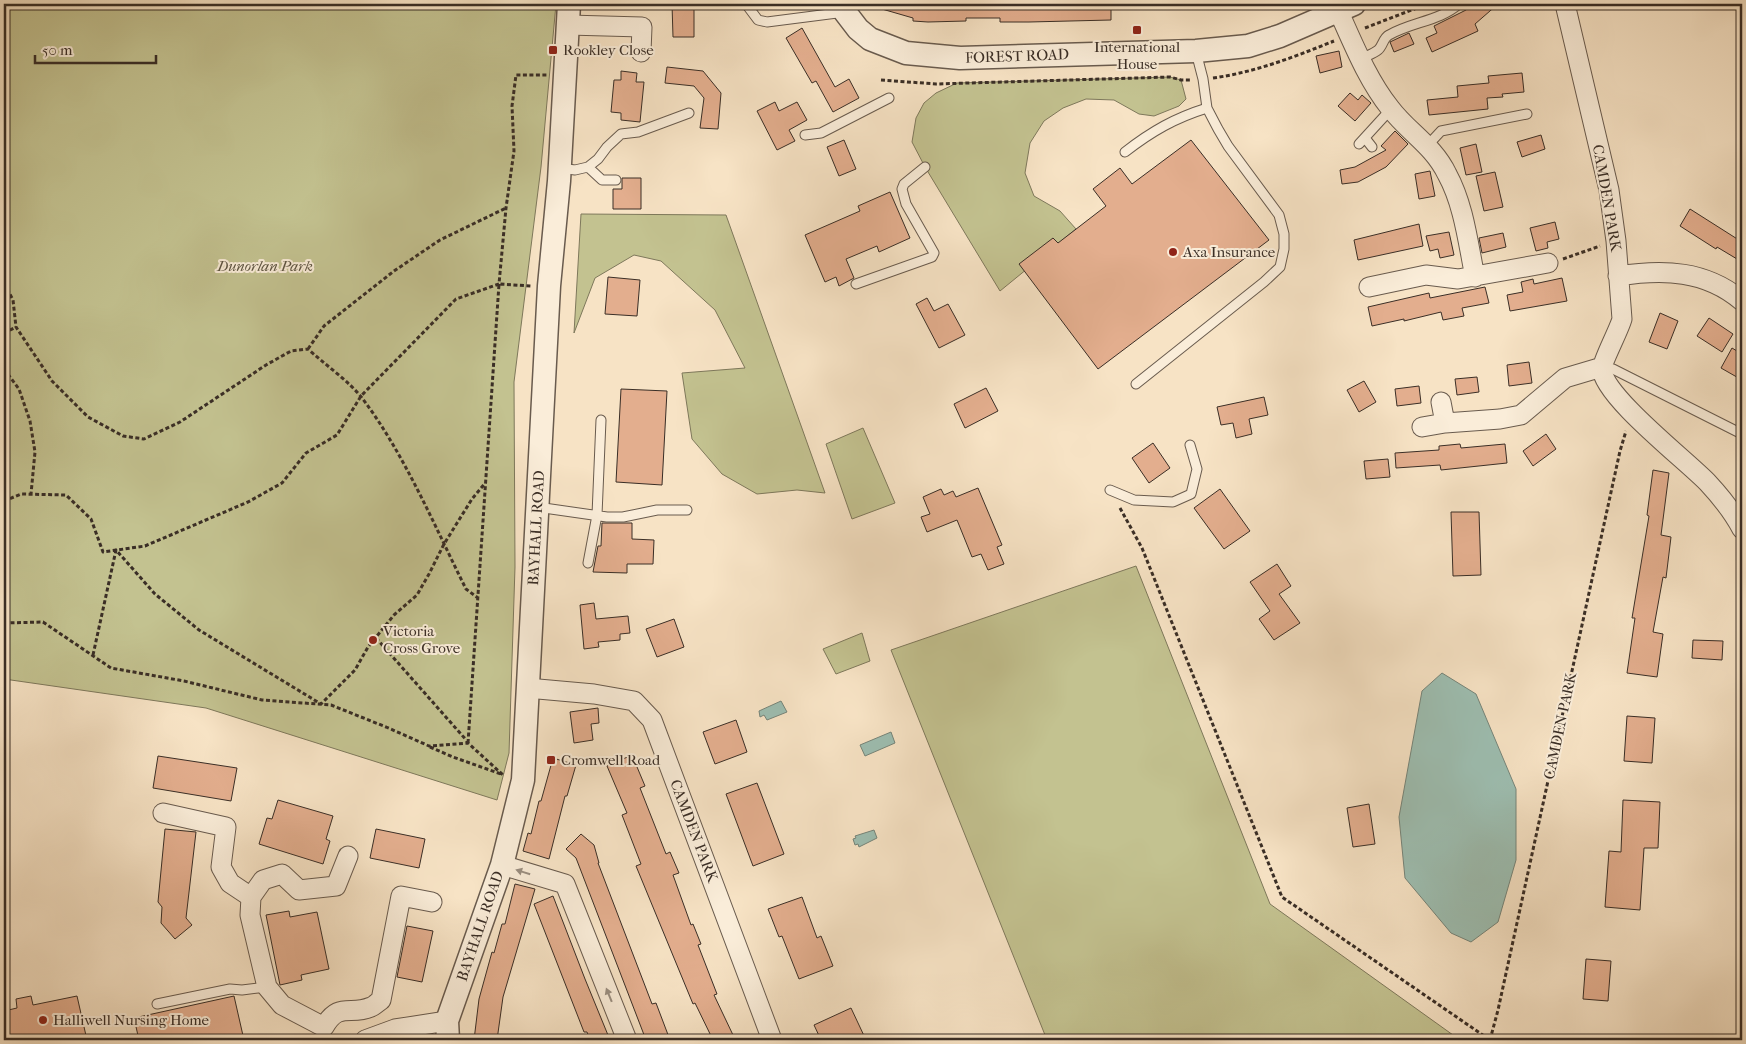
<svg xmlns="http://www.w3.org/2000/svg" width="1746" height="1044" viewBox="0 0 1746 1044" font-family="'IM FELL French Canon',serif">
  <rect width="100%" height="100%" fill="#f7e3c5"/>
  <filter id="stains"><feTurbulence type="fractalNoise" baseFrequency=".004" numOctaves="4"/><feColorMatrix values="0 0 0 0 .2 0 0 0 0 .09 0 0 0 0 .02 0 0 0 .5 -.17"/></filter>
  <radialGradient id="worn" r=".72"><stop offset=".6" stop-color="#630" stop-opacity="0"/><stop offset="1" stop-color="#630" stop-opacity=".3"/></radialGradient>
  <path fill="#c3c290" stroke="#7e785b" d="M4,4h552l-15,163 -27,215 1,185 -6,186 -12,47 -291,-92 -202,-29z
    M1170,77l11,3 5,19 -7,7 -25,10 -15,-2 -25,-14 -28,-1 -23,9 -19,13 -14,22 -5,30 9,23 26,15 16,18 -76,62 -75,-124 -13,-25 4,-24 8,-15 12,-10 21,-10z
    M581,214l145,1 99,278 -28,-3 -40,4 -35,-20 -30,-35 -10,-66 63,-5 -30,-58 -54,-49 -27,-6 -39,23 -21,55z
    M863,428l32,75 -43,16 -26,-75z
    M1136,566l134,338 190,136h-413l-156,-390z
    M862,633l8,28 -34,13 -13,-25z"/>
  <path fill="#9dbeb1" stroke="#758479" d="M1442,673l34,21 40,95v71l-18,62 -27,20 -20,-9 -46,-55 -6,-61 23,-126z
    M781,701l6,11 -20,8 -3,-5 -4,2 -1,-6z
    M891,732l4,11 -30,13 -5,-11z
    M874,830l3,8 -18,9 -1,-3 -3,1 -2,-6 3,-1 -1,-2z"/>
  <path fill="#e3ae8e" stroke="#3a2e26" d="M672,4h22v33h-21z
    M875,4h236v16l-82,2h-29v-4h-34v3l-38,1 -15,-1v-3l-38,-11z
    M1473,4h25l-23,20 3,7 -46,21 -6,-14 11,-5 -3,-7 32,-16z
    M802,28l33,59 14,-8 10,19 -26,14 -17,-31 -4,2 -26,-45z
    M1409,33l5,11 -20,8 -4,-10z
    M1339,51l3,16 -22,6 -4,-17z
    M667,67l36,4 18,22 -3,36 -18,-1 4,-30 -10,-12 -29,-3z
    M621,71l16,2 -1,9h8l-4,40 -19,-2v-7l-10,-1 3,-32h7z
    M1522,73l2,19 -22,2 1,3 -16,1 1,11 -59,6 -2,-15 31,-3 -1,-11 32,-3 -1,-7z
    M1350,93l8,7 4,-5 9,8 -16,18 -17,-15z
    M775,102l4,9 18,-9 10,18 -18,10 6,11 -18,9 -20,-39z
    M1395,131l13,13 -22,23 -28,15 -16,2 -2,-14 15,-3 31,-17 -5,-4z
    M1541,135l4,14 -23,8 -5,-15z
    M844,140l12,29 -17,7 -12,-29z
    M1191,140l78,100 -171,129 -79,-105 34,-26 5,5 48,-37 -13,-17 27,-21 12,16z
    M1476,144l6,28 -16,3 -6,-27z
    M1430,171l5,25 -16,3 -4,-25z
    M1495,172l8,35 -19,4 -8,-35z
    M622,178h19v31h-28v-20h9z
    M890,192l20,46 -31,14 -2,-6 -31,13 8,19 -15,8 -3,-9 -11,5 -20,-47 55,-24 -2,-5z
    M1690,209l52,33v20l-25,-15 -1,2 -36,-23z
    M1555,222l4,17 -12,3 1,6 -12,3 -6,-23z
    M1419,224l4,22 -65,14 -4,-20z
    M1449,232l5,23 -14,3 -2,-9 -8,2 -4,-15z
    M1503,233l3,14 -24,6 -3,-15z
    M608,277l32,3 -3,36 -32,-2z
    M1562,278l5,23 -57,10 -3,-16 16,-3 -2,-10 12,-3 1,5z
    M1485,287l4,16 -27,5 2,8 -21,4 -2,-8 -37,9v-2l-32,7 -4,-19 61,-14 1,5z
    M927,298l7,13 14,-7 17,31 -26,13 -23,-44z
    M1660,313l18,8 -11,28 -18,-7z
    M1709,318l24,16 -11,18 -25,-16z
    M1732,348l10,6v26l-21,-12z
    M1529,362l3,21 -23,3 -2,-21z
    M1477,377l2,15 -22,3 -2,-16z
    M1364,381l12,21 -17,10 -12,-22z
    M1419,386l2,17 -24,3 -2,-17z
    M986,388l12,23 -33,17 -11,-24z
    M621,389l46,2 -5,94 -46,-3z
    M1264,397l4,18 -19,4 3,15 -16,4 -3,-15 -12,2 -4,-18z
    M1546,434l10,15 -23,17 -10,-15z
    M1153,443l17,25 -21,15 -17,-25z
    M1460,444l1,4 44,-4 2,19 -66,7 -1,-5 -44,3 -1,-15 44,-3v-4z
    M1388,459l2,18 -24,2 -2,-18z
    M1653,470l16,3 -8,62 10,2 -5,41 -3,-1 -10,55 10,2 -6,43 -30,-4 8,-55h-3l17,-102 -2,-1z
    M978,488l24,57 -5,2 7,17 -16,6 -7,-16 -9,3 -15,-37 -30,12 -6,-15 9,-3 -7,-17 18,-8 3,6 9,-4 3,6z
    M1220,489l30,42 -26,18 -30,-41z
    M1451,512h28l2,63 -28,1z
    M602,523h30v16l22,1 -1,24h-26v9l-34,-1 5,-26h3z
    M1277,564l14,22 -12,8 21,29 -26,17 -15,-21 11,-8 -20,-29z
    M594,603l2,16 32,-3 2,17 -10,1v6l-22,2 1,5 -15,2 -4,-44z
    M674,619l10,28 -27,10 -11,-28z
    M1693,640l30,1 -1,19 -30,-2z
    M598,708l1,15 -8,1 2,16 -19,3 -4,-31z
    M1627,716l28,2 -3,45 -28,-2z
    M736,720l11,32 -32,12 -12,-32z
    M632,755l13,31 -5,2 26,66 4,-2 9,21 -6,2 18,50 2,-1 8,20 -3,1 19,49 -3,1 19,40 -13,5h-7l-18,-37 -2,1 -57,-138 5,-2 -19,-49 5,-2 -20,-47z
    M158,756l79,12 -6,33 -78,-13z
    M553,758l23,7 -9,31h-2l-16,63 -26,-8 5,-18 3,1 8,-33h2z
    M757,783l27,71 -31,12 -27,-72z
    M278,800l55,16 -7,23 4,2 -7,23 -64,-20 8,-26 5,1z
    M1623,800l37,2 -2,46h-14l-4,62 -35,-3 4,-56 12,1z
    M1369,804l6,40 -22,3 -6,-39z
    M165,829l31,3 -10,86 6,7 -17,14 -14,-16 1,-16 -4,-5z
    M376,829l49,10 -6,29 -49,-10z
    M581,834l13,11 5,18h-1l54,141 4,-1 14,37h-24l-70,-182 -10,-9z
    M515,884l20,5 -32,108 -6,43h-23l5,-41 13,-47 2,1 8,-29h3z
    M553,896l32,83 25,61h-20l-3,-8h-3l-50,-128z
    M802,897l15,41 4,-2 12,30 -34,13 -17,-43 -3,1 -11,-28z
    M289,911l1,6 27,-5 12,57 -28,6 1,5 -22,5 -14,-70z
    M407,926l26,5 -11,51 -25,-5z
    M1586,959l25,2 -3,40 -25,-2z
    M31,996l2,9 44,-9 10,44h-83v-29l13,-3 -1,-9z
    M234,996l10,44h-105l-5,-22z
    M851,1008l15,32h-45l-7,-15z"/>
  <g fill="none" stroke-linecap="round" stroke-linejoin="round">
    <g stroke="#695b4e" stroke-width="11">
      <path id="service" d="M746,4l12,16 9,2 78,-10
        M1361,59c5,-3 12,-5 17,-9 5,-4 5,-12 11,-15 22,-13 51,-14 70,-31
        M805,135l16,-2 68,-35
        M1365,138l7,9
        M1359,144l32,-35
        M1428,145l13,-14 86,-17
        M1125,152c27,-21 50,-34 82,-44
        M588,167l14,13h14
        M560,168l15,2 13,-3 10,-8 9,-12 14,-13 17,-2 51,-19
        M856,284l76,-27 2,-4 -28,-49 -4,-15 2,-5 21,-17
        M1602,367l11,2 129,65
        M1136,384l128,-102 16,-15 4,-18v-15l-5,-19 -51,-69 -10,-17 -11,-21 -4,-29 -7,-27
        M1110,490l24,10 39,2 18,-8 6,-25 -7,-24
        M537,507l70,10h16l34,-7h30
        M588,563l9,-48 4,-95
        M157,1004l73,-15 12,1 25,-3"/>
    </g>
    <g stroke="#695b4e" stroke-width="21">
      <path id="minor" d="M1565,4l44,186 7,51 6,78c-3,11 -20,43 -20,50 1,27 85,92 106,114 13,14 25,29 34,46
        M1338,10c15,33 29,69 52,98 18,24 43,37 57,66 17,31 21,69 28,103
        M568,25l74,2 -1,25
        M1618,276c45,-7 88,-6 124,25
        M1369,287l57,-12 32,4 90,-16
        M1441,402l4,21
        M1422,427l23,-4 55,-4 21,-4 44,-37 37,-11
        M527,688l67,6 40,7 18,19 120,320
        M163,813l63,14 -5,40 9,16 21,14 -1,18 17,72 15,18 42,22c15,-26 26,-11 47,-20 3,-1 7,-5 10,-7l20,-104 31,6
        M502,865l63,19 62,156
        M251,897l12,-17 19,-6 17,16 37,-4 12,-30
        M365,1040l30,-11 52,-8"/>
    </g>
    <g stroke="#695b4e" stroke-width="25">
      <path id="tertiary" d="M842,4l3,8 13,17 12,10 36,14 54,5 236,-7 52,-5 32,-10 74,-32
        M448,1040l-1,-19 55,-156 21,-85 26,-494 10,-105 10,-177"/>
    </g>
    <path stroke="#3a2e26" stroke-width="3" stroke-dasharray="4 2.5" stroke-linecap="butt" d="M1365,28l62,-24
      M1213,78c43,-6 81,-21 121,-37
      M881,80l55,4 234,-7 11,3h11
      M1563,259l37,-13
      M4,283l9,17 3,27 36,54 36,36 35,19 21,3 36,-17 86,-57 25,-14 17,-2c15,14 42,33 54,49 42,55 73,129 104,191l12,9
      M4,333l12,-6
      M308,349l16,-23 70,-55 46,-31 66,-32
      M4,369l15,20 11,32 5,31 -4,42
      M4,501l17,-7 45,1 25,24 12,33 42,-6 103,-44 34,-19 24,-30 31,-18 24,-39 95,-97 43,-15 7,-76 8,-57 -2,-45 4,-31h31
      M1120,508l22,40 140,349 208,143
      M4,623l39,-1 68,46 73,13 78,19 69,5 55,22 43,19 39,-3 35,32
      M376,638l92,104
      M93,655l23,-105 39,44 44,36 122,74 34,-34 13,-23 26,-32 23,-20 12,-21 15,-30 28,-45 14,-17
      M468,743l31,-459 32,2
      M430,747l23,10 48,17
      M1490,1040l8,-30 122,-559 6,-20"/>
    <use href="#service" stroke="#faedd9" stroke-width="9"/>
    <use href="#minor" stroke="#faedd9" stroke-width="19"/>
    <use href="#tertiary" stroke="#faedd9" stroke-width="22"/>
  </g>
  <defs><path id="oneway-solid" d="M-6-.8H1V-3.2L6.5 0L1 3.2V.8H-6Z" transform="scale(1.25)"/></defs>
  <g fill="#9a8e80">
    <use href="#oneway-solid" transform="translate(523 872) rotate(-163)"/>
    <use href="#oneway-solid" transform="translate(609 995) rotate(-112)"/>
  </g>
  <g fill="#8f2418" stroke="#faedd9" stroke-width="2">
    <rect x="1132" y="25" width="10" height="10" rx="2.5"/>
    <rect x="548" y="45" width="10" height="10" rx="2.5"/>
    <circle cx="1173" cy="252" r="5"/>
    <circle cx="373" cy="640" r="5"/>
    <rect x="546" y="755" width="10" height="10" rx="2.5"/>
    <circle cx="43" cy="1020" r="5"/>
  </g>
  <g text-anchor="middle" dominant-baseline="central" stroke-width="4" stroke-linejoin="round" paint-order="stroke">
    <g font-size="15" fill="#3a2e26" stroke="#faedd9" text-anchor="start">
      <text x="1137" y="47" text-anchor="middle">International<tspan x="1137" dy="17">House</tspan></text>
      <text x="563" y="50">Rookley Close</text>
      <text x="1183" y="252">Axa Insurance</text>
      <text x="383" y="631">Victoria<tspan x="383" dy="17">Cross Grove</tspan></text>
      <text x="561" y="760">Cromwell Road</text>
      <text x="53" y="1020">Halliwell Nursing Home</text>
    </g>
    <g font-size="15" fill="#3a2e26" stroke="#faedd9">
      <text transform="translate(1017 56) rotate(-2)">FOREST ROAD</text>
      <text transform="translate(1607 198) rotate(80)">CAMDEN PARK</text>
      <text transform="translate(536 528) rotate(-87)">BAYHALL ROAD</text>
      <text transform="translate(1560 726) rotate(-78)">CAMDEN PARK</text>
      <text transform="translate(694 831) rotate(69)">CAMDEN PARK</text>
      <text transform="translate(480 926) rotate(-71)">BAYHALL ROAD</text>
    </g>
    <g font-size="15" font-style="italic" fill="#5c5340" stroke="#faedd9">
      <text x="265" y="266">Dunorlan Park</text>
    </g>
  </g>
  <rect width="1746" height="1044" fill="none" stroke="#f7e3c5" stroke-width="20"/>
  <rect x="5" y="5" width="1736" height="1034" fill="none" stroke="#3a2e26" stroke-width="2.5"/>
  <rect x="10" y="10" width="1726" height="1024" fill="none" stroke="#3a2e26"/>
  <path d="M35 55v8h121v-8" fill="none" stroke="#3a2e26" stroke-width="2.5"/>
  <text x="42" y="55" font-size="15" fill="#3a2e26" stroke="#faedd9" stroke-width="4" paint-order="stroke">50 m</text>
  <rect width="100%" height="100%" filter="url(#stains)"/>
  <rect width="100%" height="100%" fill="url(#worn)"/>
</svg>
